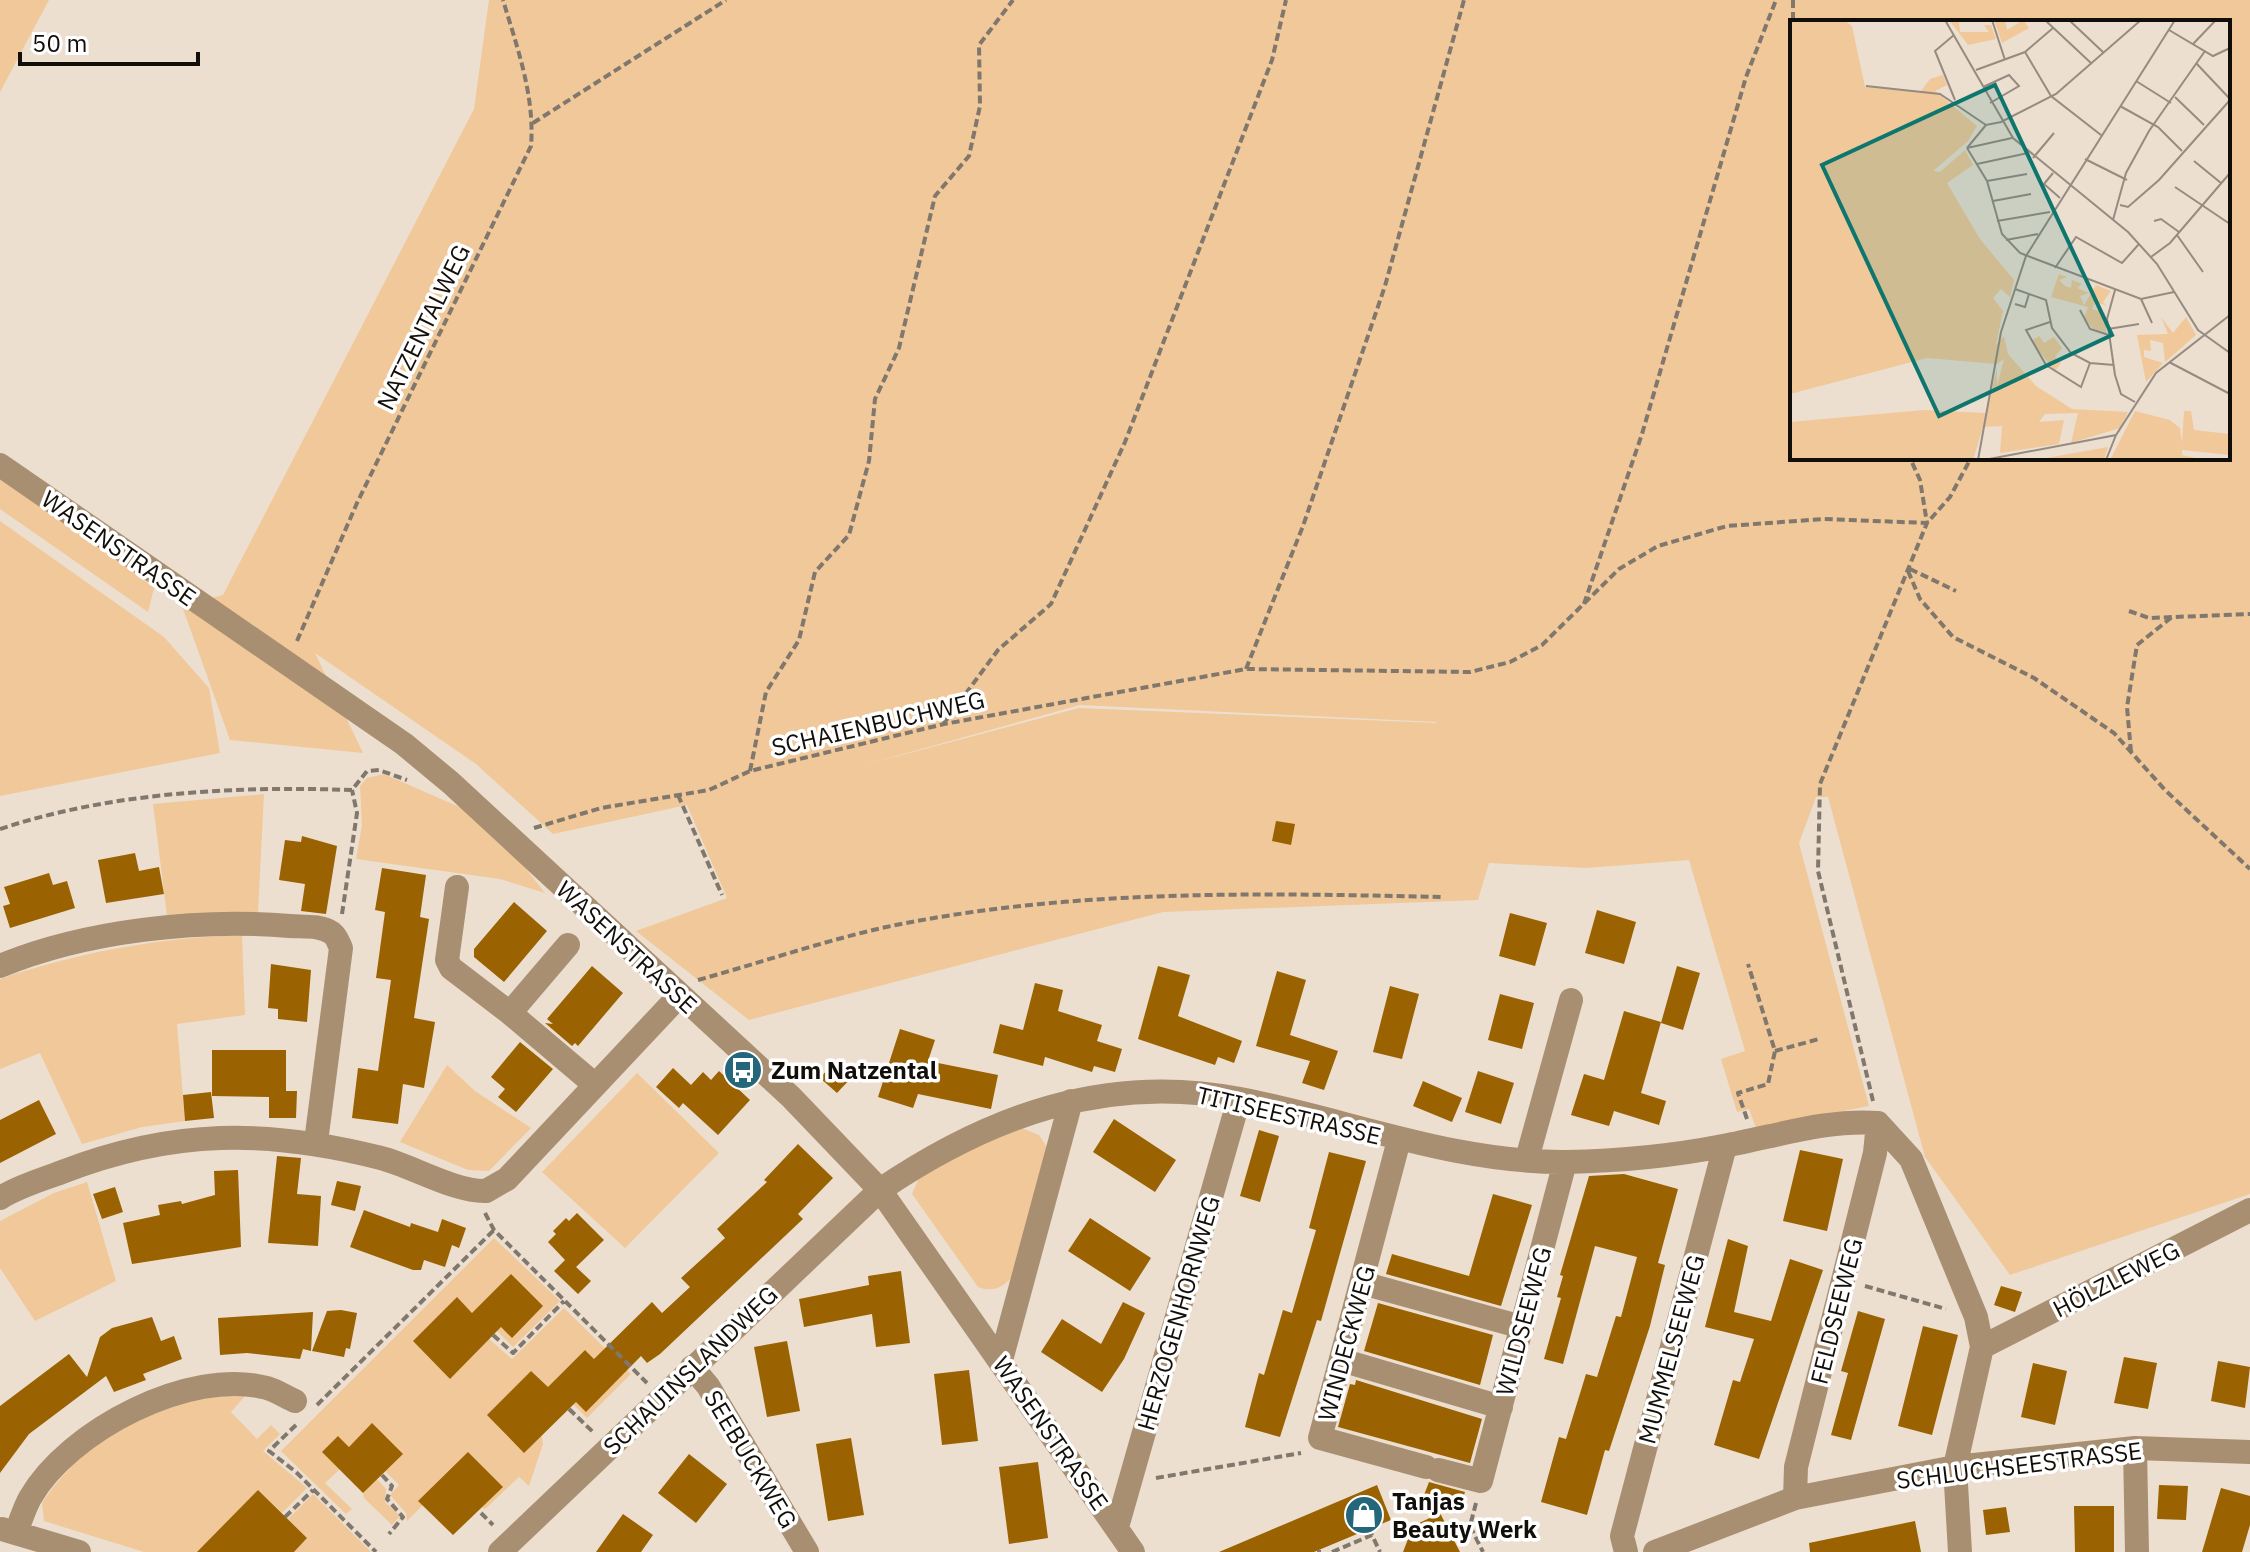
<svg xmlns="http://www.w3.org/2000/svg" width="2250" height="1552" viewBox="0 0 2250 1552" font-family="'IBM Plex Sans',sans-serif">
  <rect width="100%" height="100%" fill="#ecdfd0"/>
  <path fill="#f1c899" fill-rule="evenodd" d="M0,0h49l-49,92z
    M489,0h1761v1194l-240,81 -85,-118 -97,-360h-12l-17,46 70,263 -113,22 -7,-19 -12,3 -16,-53 24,-8 -56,-191 -103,8 -97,-5 -11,37 -315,12 -414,108 -113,-89 91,-33 -40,-93 -134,29 -77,-70 -161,-111 48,100 -133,-13 -48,-134 41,-11 251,-486zM1792,22h436v436h-436zM1080,705l356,17v1l-357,-15 -219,58z
    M0,465l154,123 -6,24 -148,-103z
    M0,521l164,116 45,51 11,65 -220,43z
    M384,774l80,35 59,56 22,28 -45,-14 -144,-20 6,-34 -2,-39 7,-8z
    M264,794l-6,119 -91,3 -14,-112z
    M242,935l3,80 -68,9 8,97 -43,6 -60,17 -42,-91 -40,16v-90c79,-27 158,-41 242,-44z
    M447,1065l28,26 56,37 -42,43 -21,-1 -68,-28z
    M637,1073l82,80 -94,95 -83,-76z
    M1019,1127l20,8 9,14 -34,125c-9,13 -21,19 -36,13l-66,-93 9,-21z
    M87,1182l29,99 -81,40 -35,-53v-47l54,-28z
    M494,1238l66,63 -47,46 -16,-16 4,-4 11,10 31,-31 -68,9 -19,-17 -43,43 37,37 39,-39 23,20 52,-51 67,66 -44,44 -14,-14 43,-23 -31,-31 -29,29 -6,11 -19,-19 12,73 -14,42 -10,-9 -34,32 -3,-2 20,-20 -79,18 -16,16 -1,-8 -16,-18 9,-10 -14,-14 17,-17 -30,-30 -23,23 -11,-11 2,33 -15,14 27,26 -6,5 -65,-63z
    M235,1395l10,1 -14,16 26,27 14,-14 9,9 -17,17 44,37 -25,25 -24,-23 -58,62h-56l-100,-31 -2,-18c49,-71 109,-100 193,-108z
    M377,1479l9,10 -1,13 15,14 -8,9 -28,-27 -1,-5z
    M313,1494l58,58h-77l13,-14 -19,-19z"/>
  <path fill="#9a6200" d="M1276,821l19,3 -4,21 -19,-4z
    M302,836l35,10 -11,68 -25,-3 4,-27 -26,-4 6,-40 16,2z
    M135,853l4,18 20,-4 5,27 -58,9 -8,-43z
    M382,868l44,7 -6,42 9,2 -15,99 21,4 -11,66 -21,-4 -5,40 -46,-6 6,-50 20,3 13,-91 -15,-2 9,-66 -10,-2z
    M49,873l4,12 14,-4 8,27 -65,20 -7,-22 7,-2 -6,-17z
    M514,902l33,29 -43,51 -30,-25v-8z
    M1597,910l39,12 -12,42 -39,-11z
    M1510,913l37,10 -12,43 -36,-10z
    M271,964l40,6 -4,52 -29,-3v-10l-10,-1z
    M592,966l31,27 -45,53 -3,-3 -3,3 -27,-23 8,1 -6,-5z
    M1158,966l32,9 -12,41 64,25 -8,22 -16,-6 -3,8 -77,-26z
    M1677,966l23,7 -17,57 -22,-7z
    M1277,971l29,9 -16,55 48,16 -14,39 -22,-7 8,-22 -54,-15z
    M1035,983l28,7 -5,21 44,14 -5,16 25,8 -7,23 -21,-6 -2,6 -47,-15 -2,9 -50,-13 7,-29 23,6z
    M1390,986l29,8 -17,65 -29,-7z
    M1500,994l34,9 -12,46 -34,-9z
    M1624,1011l37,11 -20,71 25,8 -7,24 -45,-14 -5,15 -38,-11 13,-41 20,6z
    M900,1029l35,11 -7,21 70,14 -7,34 -73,-15 -5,14 -35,-11z
    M520,1042l33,27 -37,43 -18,-15 7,-8 -14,-12z
    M212,1050h74v41h11l-1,27h-27v-21l-57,-1z
    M836,1060l17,16 -16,17 -17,-15z
    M673,1068l18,17 12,-13 8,8 8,-9 31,29 -32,35 -35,-32 -4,5 -23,-21z
    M1478,1071l36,12 -13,41 -36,-12z
    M1423,1081l39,17 -10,24 -39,-16z
    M211,1092l3,26 -29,3 -2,-26z
    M39,1100l17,34 -56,29v-43z
    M1114,1119l62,41 -21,32 -62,-40z
    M1259,1130l20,6 -19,66 -20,-6z
    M798,1144l35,34 -35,36 5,5 -143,135 -13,9 -6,-7 -55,56 -10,-10 -52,51 -37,-38 44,-44 17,16 37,-37 9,9 58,-57 10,11 28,-26 -9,-9 44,-40 -8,-9 50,-47 -3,-2z
    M1800,1150l43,9 -16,72 -44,-10z
    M1329,1152l37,9 -45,160 -4,-1 -37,117 -35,-10 14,-54 5,2 19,-65 9,3 24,-83 -7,-2z
    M277,1156l24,2 -4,36 24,2 -3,50 -50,-3z
    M238,1170l3,77 -109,17 -9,-41 37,-8 -2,-10 23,-4 1,3 33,-9 -1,-24z
    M1624,1174l54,15 -20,74 7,2 -15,61 -41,125 -4,-1 -18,65 -46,-13 18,-65 7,2 20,-65 11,3 19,-61 5,1 16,-60 -42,-11 -32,118 -19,-5 17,-61 -4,-1 6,-21 -3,-1 29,-99z
    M337,1181l24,5 -6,25 -24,-6z
    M115,1187l8,25 -21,7 -9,-25z
    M1493,1194l39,11 -31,101 -115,-32 6,-20 77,22z
    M364,1210l46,17 1,-4 27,9 4,-13 24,9 -7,20 -7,-3 -7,22 -21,-7 -3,10h-8l-63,-23z
    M577,1213l27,27 -28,27 15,14 -13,13 -24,-23 11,-11 -17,-18 8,-8 -3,-3 13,-13 3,3z
    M1090,1218l61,40 -21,33 -62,-40z
    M1728,1239l20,7 -14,66 37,9 19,-62 33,11 -64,189 -45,-14 19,-65 7,2 14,-43 -49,-12z
    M901,1271l9,72 -34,4 -4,-33 -68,13 -5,-28 70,-14 -1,-9z
    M511,1274l32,32 -31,32 -11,-11 -51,52 -37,-38 44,-44 15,16z
    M2001,1286l21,6 -7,20 -21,-7z
    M1123,1302l22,11 -21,46 -22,33 -61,-40 21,-33 39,25z
    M1378,1303l115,32 -13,50 -116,-34z
    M341,1310l16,3 -7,36 -4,-1 -2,9 -32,-6 15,-40z
    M1858,1311l27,8 -34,121 -20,-5 17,-62 -7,-2z
    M313,1312l-2,39 -8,-2 -3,10 -53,-6 -27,2 -2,-37z
    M152,1317l9,24 13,-5 8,23 -39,15 3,6 -32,12 -8,-16 -77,58 -29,39v-67l69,-52 18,23 13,-40 12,-9z
    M1923,1326l35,9 -26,100 -34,-9z
    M787,1341l13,70 -33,6 -13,-70z
    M2124,1357l33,6 -9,46 -34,-6z
    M2218,1361l32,6 -5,41 -34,-7z
    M2033,1363l34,8 -12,54 -34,-8z
    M969,1370l9,71 -36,4 -8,-71z
    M1356,1380l126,39 -12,44 -132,-36 12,-43 5,1z
    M372,1423l31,31 -40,39 -41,-41 16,-16 11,11z
    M851,1438l13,77 -36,6 -12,-77z
    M468,1452l35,35 -50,48 -35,-34z
    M689,1454l38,30 -31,39 -38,-30z
    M1038,1462l10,76 -39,6 -10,-77z
    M1429,1482l36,10 -5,16 -36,-13z
    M1377,1485l14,35 -22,9 -55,23h-95z
    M2159,1485l29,1 -2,34 -29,-1z
    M2221,1488l29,8v29l-8,27h-40z
    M258,1490l49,48 -13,14h-97z
    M2074,1506h40v46h-39z
    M2006,1507l4,25 -24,3 -3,-25z
    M1440,1513l20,39h-57l10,-26z
    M623,1514l30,21 -12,17h-45z
    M1915,1521l6,31h-111l-1,-9z"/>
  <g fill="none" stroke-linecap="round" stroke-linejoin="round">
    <path stroke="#80776d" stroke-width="4" stroke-dasharray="8 4" stroke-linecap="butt" d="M1793,0v22
      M533,123l193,-123
      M1910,569l46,22
      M1908,571l12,28 33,38 81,41 80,55 51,57 85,79
      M1584,604l58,-170 104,-357 30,-77
      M2129,611l20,7 101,-4
      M297,641l60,-138 174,-357c4,-50 -14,-99 -28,-146
      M1246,669l57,-143 82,-240 79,-286
      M944,723l54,-73 53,-46 74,-162 147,-382 14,-60
      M2131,752l-4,-45 10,-62 35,-28
      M750,771l16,-79 33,-52 16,-68 34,-37 20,-74 6,-62 24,-51 36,-152 34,-40 11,-50 -1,-61 34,-45
      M678,795l44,100
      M534,828l67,-20 108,-18 41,-19 194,-47 302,-55 224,3 40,-10 32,-17 77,-76 39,-23 69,-20 97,-7 103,4 23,-26 21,-39
      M0,829c112,-37 235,-43 352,-39l15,-19 12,-1 28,10
      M342,914l15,-101 -5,-23
      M698,980c65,-18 128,-40 193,-54 181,-37 366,-33 550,-29
      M1775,1051l44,-12
      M1873,1101l-55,-230 2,-87 107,-261 -7,-43 -10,-22
      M1747,1119l-9,-26 30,-9 7,-33 -27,-87
      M485,1213l9,17 153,153
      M1865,1286l81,23
      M493,1335l20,18 51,-52
      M317,1405l177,-175
      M569,1409l24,23
      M296,1425l-27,26 27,21 80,80
      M382,1475l10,11 -5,13 16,18 -14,17
      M1156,1478l145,-25
      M1476,1503l-6,23 13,26
      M481,1513l12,12
      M285,1517l28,-27
      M1319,1550v2
      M1332,1552l40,-17 8,17"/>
    <path stroke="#a98f71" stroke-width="24" d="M0,465l404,279 47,39 340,314 89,93 253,362
      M457,887l-10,73 4,8 59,45
      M568,945l-58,68 84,71
      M0,966c84,-35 200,-48 290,-40 14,1 30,-1 42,7 5,4 6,9 9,15l-25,194
      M1878,1123l33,36 65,158 6,30
      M1399,1140l-79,298 106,29
      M1527,1159l44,-159
      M0,1198c19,-12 41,-18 62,-26 111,-43 205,-43 319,-14 31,8 74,34 105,33l21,-12 173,-184
      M1362,1283l160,44
      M1001,1360l70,-259
      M1341,1360l160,47
      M692,1367l16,19 99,166
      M2135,1448l2,104
      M1438,1470l43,11 84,-319
      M1795,1498l1,-31 79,-314 3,-30
      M1117,1527l122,-428
      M2,1529l77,23
      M16,1533c4,-11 8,-24 14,-35 38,-67 160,-131 237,-110 10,3 19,9 28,13
      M500,1552l380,-362c109,-74 226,-117 360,-91 109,21 213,64 326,63 52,-1 106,-6 157,-16 51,-9 103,-27 155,-23
      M1626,1552l-4,-16 103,-390
      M1655,1552l140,-54 160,-31 180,-19 115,4
      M1960,1552l-5,-85 27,-120 268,-137"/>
  </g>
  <defs>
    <g id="bus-disc" transform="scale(2)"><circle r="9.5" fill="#25677a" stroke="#fff"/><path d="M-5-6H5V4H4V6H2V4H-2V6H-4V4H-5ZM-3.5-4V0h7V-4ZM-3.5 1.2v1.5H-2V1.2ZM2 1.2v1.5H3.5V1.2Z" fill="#fff"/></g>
    <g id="shop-disc" transform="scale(2)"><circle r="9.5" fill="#25677a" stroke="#fff"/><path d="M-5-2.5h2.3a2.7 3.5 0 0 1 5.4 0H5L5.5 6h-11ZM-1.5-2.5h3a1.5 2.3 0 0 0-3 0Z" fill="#fff"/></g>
  </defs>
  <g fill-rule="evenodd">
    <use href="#bus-disc" x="743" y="1070"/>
    <use href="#shop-disc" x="1364" y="1515"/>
  </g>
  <g text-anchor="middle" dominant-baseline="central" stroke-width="7" stroke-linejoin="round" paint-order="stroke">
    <g font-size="24" fill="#120e09" stroke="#fff">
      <text transform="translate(423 327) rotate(-64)">NATZENTALWEG</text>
      <text transform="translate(119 548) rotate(35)">WASENSTRASSE</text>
      <text transform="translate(878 723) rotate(-13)">SCHAIENBUCHWEG</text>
      <text transform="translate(627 947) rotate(43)">WASENSTRASSE</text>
      <text transform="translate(1289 1115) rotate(13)">TITISEESTRASSE</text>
      <text transform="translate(2116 1279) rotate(-27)">HÖLZLEWEG</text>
      <text transform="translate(1836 1311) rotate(-76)">FELDSEEWEG</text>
      <text transform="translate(1178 1313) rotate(-74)">HERZOGENHORNWEG</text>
      <text transform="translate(1523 1321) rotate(-75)">WILDSEEWEG</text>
      <text transform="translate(1346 1343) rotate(-75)">WINDECKWEG</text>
      <text transform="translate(1671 1349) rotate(-75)">MUMMELSEEWEG</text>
      <text transform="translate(690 1370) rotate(-44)">SCHAUINSLANDWEG</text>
      <text transform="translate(1051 1433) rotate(55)">WASENSTRASSE</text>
      <text transform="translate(751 1459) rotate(59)">SEEBUCKWEG</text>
      <text transform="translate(2019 1465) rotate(-7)">SCHLUCHSEESTRASSE</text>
    </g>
    <g font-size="24" font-weight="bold" fill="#120e09" stroke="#fff" text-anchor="start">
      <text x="771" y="1070">Zum Natzental</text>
      <text x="1392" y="1501">Tanjas<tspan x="1392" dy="28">Beauty Werk</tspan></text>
    </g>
  </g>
  <g transform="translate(1790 20)">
    <rect width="440" height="440" fill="#ecdfd0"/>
    <path d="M0,0h54l8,6 13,61 56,4 9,-12 13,-4 4,10 -12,6 42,35 -9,15 -35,30 7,1 25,-22 8,15 -26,18 33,56 34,41 -4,17 -9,-8 -8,9 10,13 -7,34 8,-9 4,18 28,32 36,23 56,3 -8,16 -49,15 7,-30 -33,1 -6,8 25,-2 -5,24 -59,9 2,-27 -19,1 -10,33h-183v-38l134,-12 62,3 11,-45v18l7,-27 -7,5 -70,-6 -137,36zM159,0h10l1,12h29l-5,-7h7l5,14 -28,6zM204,0h11l2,10 16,-10 6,8 -27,15zM269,254l8,3 -8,3 6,6 6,2 1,-8 10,4 -5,4 12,5 -9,3 4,9 12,-20 15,6 -8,11 4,4 -12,-4 -3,7 13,4 1,19 -13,-3 -9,-12 4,-10 -37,-10zM371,297l12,16 13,-16 10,18 -31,27 -2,-19 -13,-3 1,11 -7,-1v7l19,6 -17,19 -9,-47 31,-1zM249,316l5,7 10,-6 8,11 -7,9 6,6 -6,8 -24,-30zM345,391l35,9 10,8 2,15 2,-32h7l3,19 36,4v21l-48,-5v5l23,5h-95zM318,427l-4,13h-69z" fill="#f1c899"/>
    <path fill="none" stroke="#958b80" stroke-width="2" d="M155,0l68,118 115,94 29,32 41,66 32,23M202,0l13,40M255,0l47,44M279,0l35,33M379,10l44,26 17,-8M164,15l-19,16 20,49M403,24l23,-24M235,32l26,44 50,39M406,43l34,36M186,50l49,-18 28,-24M346,61l35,22M76,66l74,8 46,31 15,-3 55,-28 85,-74M193,67l26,-12 10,11 -29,17M385,77l29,28M330,86l38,21 24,24M177,128l20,33 15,53 18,19 121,46 33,-7M177,128l45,-10M177,128l19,-23M243,138l21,-25M295,139l42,21M404,141l27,22M187,144l51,-11M263,153l-9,11 16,14M197,161l40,-7M385,167l55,37M203,181l38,-7M330,185l8,2 31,-27 71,-80M323,200l13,-47 23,-42 56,-80M207,201l53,-9M364,201l7,-2 18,13M387,215l26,37M216,220l32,-6M361,237l19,-14 60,-70M265,248l21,-31 46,26 17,-19M225,269l31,11 6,28 19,25 19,10 24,2M325,270l-8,29 8,56 6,19 14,8M351,279l11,24M225,284l10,3 4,-13M290,290l10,19 19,6M260,302l-24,8 20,35 35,22 9,-24M318,309l31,-5M379,342l61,32M188,440l23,-128 25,-76 149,-236M194,440l132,-25 40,-62 74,-58M316,440l10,-25"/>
    <path fill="#0f766e" fill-opacity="0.15" stroke="#0f766e" stroke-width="4" d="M205,65l117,250 -173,81 -117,-251z"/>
    <rect width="440" height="440" fill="none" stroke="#120e09" stroke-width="4"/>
  </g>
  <path d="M20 52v12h178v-12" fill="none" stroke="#120e09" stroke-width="4"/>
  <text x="32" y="52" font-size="24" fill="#120e09" stroke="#ffffff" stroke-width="6" paint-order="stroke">50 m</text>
</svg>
